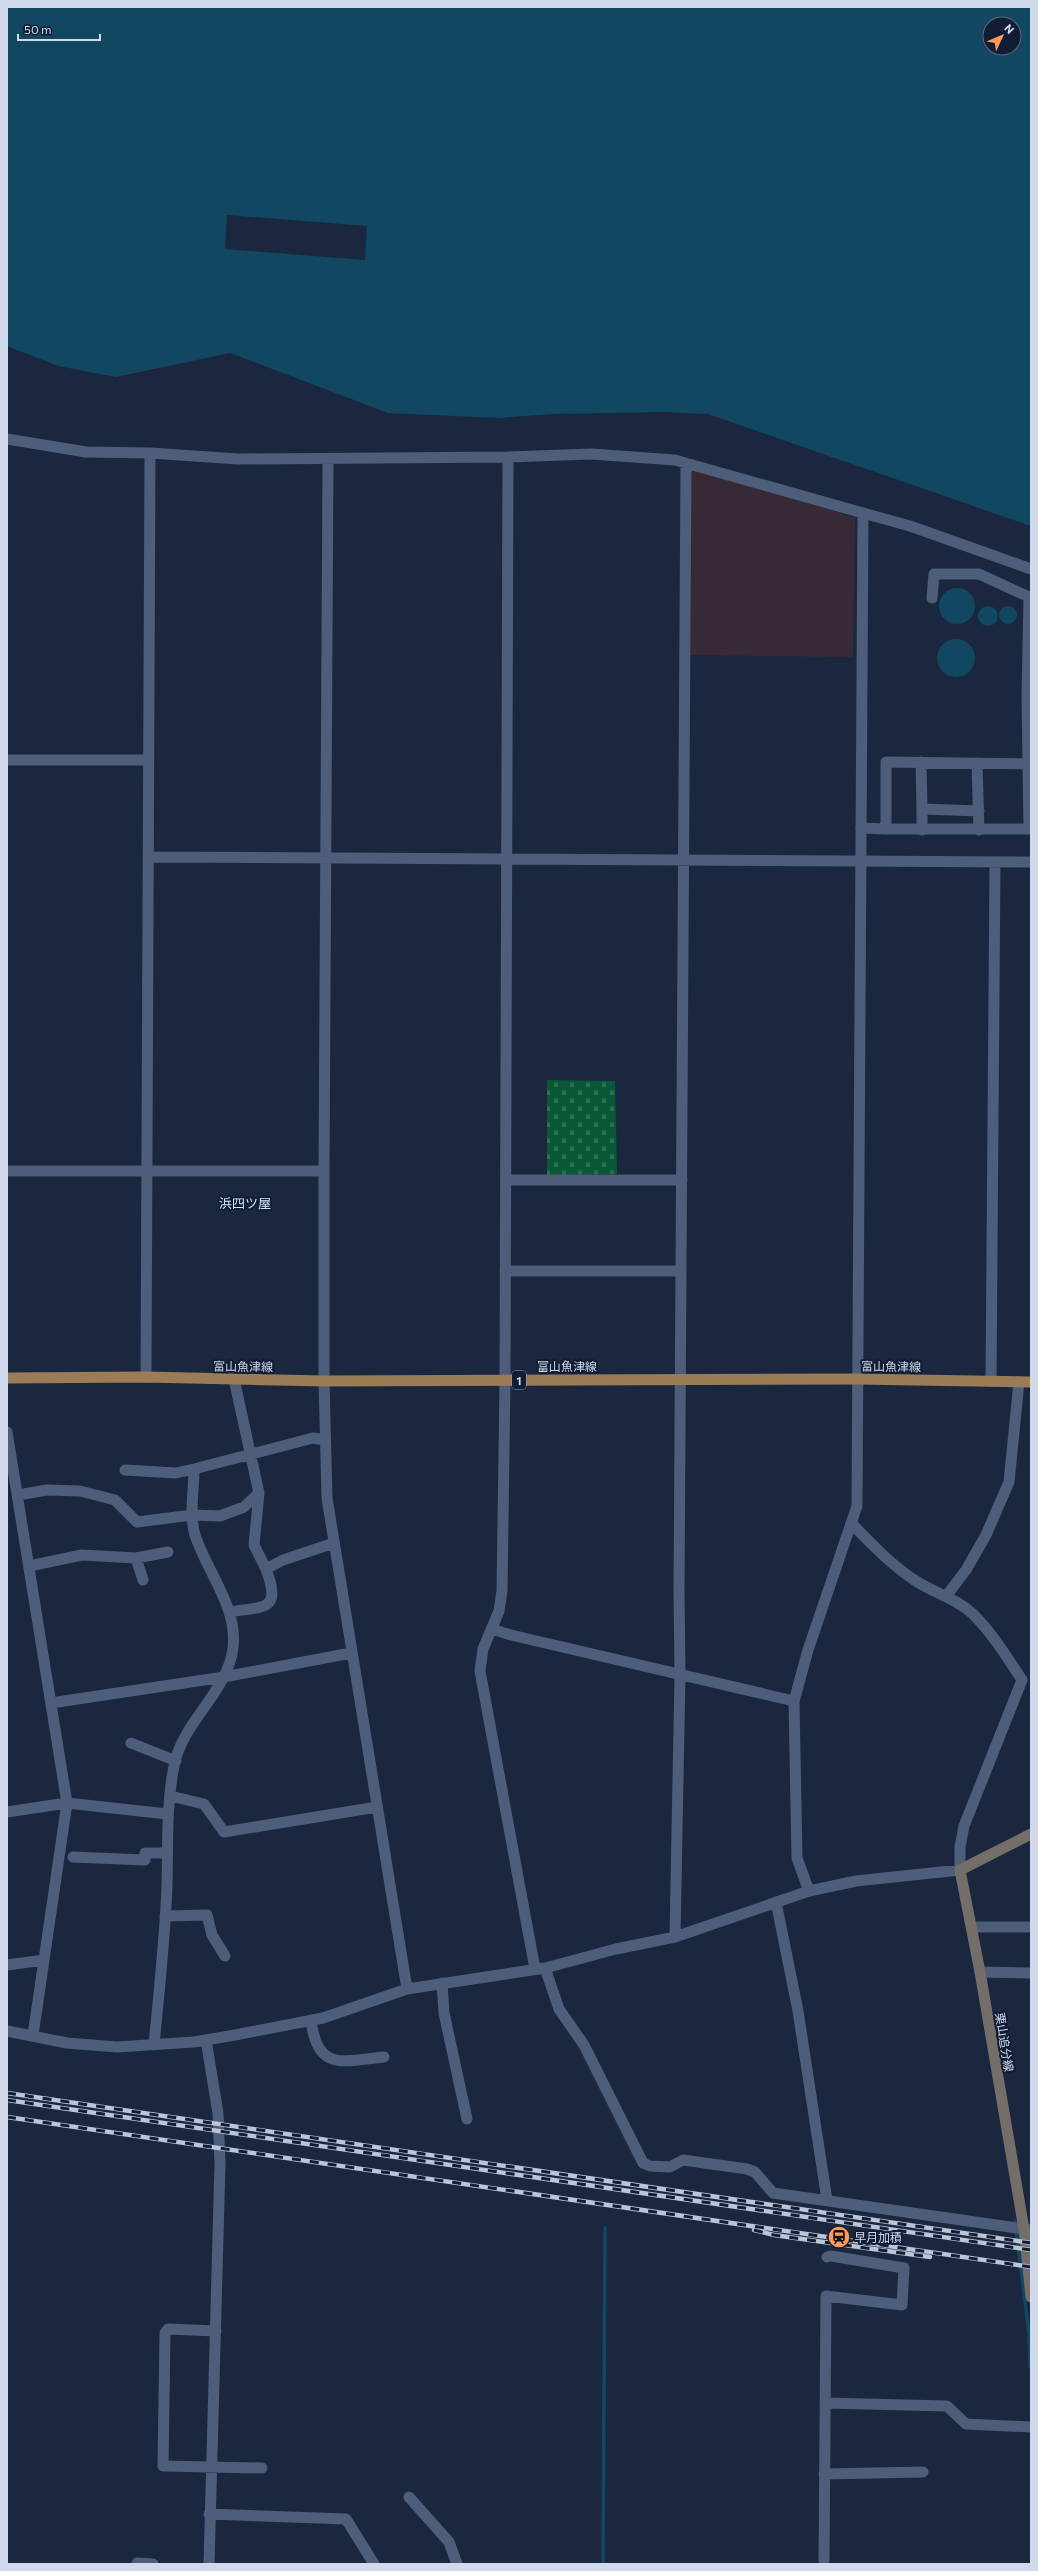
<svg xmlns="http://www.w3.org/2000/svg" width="1038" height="2571" viewBox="0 0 1038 2571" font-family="Commissioner,'Noto Sans JP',sans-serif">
  <defs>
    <pattern id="cemetery-stones" width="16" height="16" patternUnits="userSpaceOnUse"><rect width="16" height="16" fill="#085735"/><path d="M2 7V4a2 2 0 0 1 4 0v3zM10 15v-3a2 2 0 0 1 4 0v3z" fill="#2b6f52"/></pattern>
  </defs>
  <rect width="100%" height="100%" fill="#1a273f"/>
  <path fill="#372935" d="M691,469l80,20 84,29 -2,139 -164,-2z"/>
  <path fill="url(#cemetery-stones)" d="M547,1080l68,1 2,93 -70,1z"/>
  <path fill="#124761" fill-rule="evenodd" d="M7,7h1024v519l-323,-112 -45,-2 -110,2 -55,4 -110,-5 -158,-60 -114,24 -58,-11 -51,-20zM990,24h24v24h-24z
    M939 606a18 18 0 1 1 36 0a18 18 0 1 1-36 0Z
    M999 615a9 9 0 1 1 18 0a9 9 0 1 1-18 0Z
    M978 616a10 10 0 1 1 20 0a10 10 0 1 1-20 0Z
    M937 658a19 19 0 1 1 38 0a19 19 0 1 1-38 0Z"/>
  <path fill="#1a273f" d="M227,215l140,11 -2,34 -140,-11z"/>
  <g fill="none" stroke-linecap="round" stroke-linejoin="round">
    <path stroke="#124761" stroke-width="3.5" d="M1015,2221l14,113 1,33
      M603,2564l2,-336"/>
    <path stroke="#4e5d79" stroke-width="11" d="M7,439l79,13 64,1 88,6 270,-2 83,-3 84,6 188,53
      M508,457l-3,923 -3,211 -3,20 -16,38 -3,22 55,298
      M328,460l-4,711v210l3,117 80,491
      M932,598l2,-24h45l50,23
      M1031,598l-2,-1 -2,99h4
      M1027,696l2,133h2
      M7,760h141
      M921,762l1,47 57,2
      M977,763l2,67
      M922,809v21
      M861,828l25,1v-67l142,2
      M886,829h143
      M149,857l882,5
      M7,1171h317
      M506,1180h176
      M505,1271h176
      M146,1377l4,-924
      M991,1381l4,-519
      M7,1432l60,371 -34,232
      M125,1470l51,3 18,-4
      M259,1493l-5,52 12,24 17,-9 51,-17
      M18,1495l29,-5 33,1 35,9 22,22 55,-7 28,1 24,-9 15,-14 -25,-114
      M852,1524c20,20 39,41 64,57 18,12 40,17 57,33 19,19 34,43 49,66
      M136,1558l7,22
      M29,1566l53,-11 54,3 32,-6
      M947,1595l19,-25 20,-35 23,-53 10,-100
      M229,1612c35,-6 53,0 37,-43
      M492,1629l19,6 283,66
      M51,1703l173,-26 127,-24
      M131,1743l45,18
      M170,1796l34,8 20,28 153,-25
      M7,1812l60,-9 100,11
      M73,1857l72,3v-7h22
      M776,1902l22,109 29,189
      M165,1916l42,-1 5,20 13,21
      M972,1927h59
      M675,1937l5,-262 -1,-84 7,-1128
      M7,1965l37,-5
      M545,1968l14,41 25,36 59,118 7,3 20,1 13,-7 64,9 8,3 18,21 258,37
      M980,1972l51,1
      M442,1983l2,30 23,106
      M311,2020c6,52 32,41 73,37
      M7,2031l60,12 50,4 77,-5 41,-7 88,-17 84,-29 138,-21 71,-19 59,-12 134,-46 47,-10 104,-11v-23l4,-21 58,-146
      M206,2040l12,73 2,51 -11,400
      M154,2045c5,-53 11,-106 13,-159 1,-40 -1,-80 7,-120 8,-44 54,-74 59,-118 5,-41 -26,-76 -38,-113 -6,-21 -1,-45 -1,-66l119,-31 12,2
      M216,2331l-48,-2 -3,4 -2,133 99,2
      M825,2403l122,3 19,18 65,3
      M824,2474l99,-2
      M409,2497l40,45 8,22
      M209,2514l137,5 28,45
      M137,2563l16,1
      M824,2564l2,-268 76,9 2,-37 -73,-12 -4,1"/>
    <path stroke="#4e5d79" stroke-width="11" d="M809,1891l-12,-33 -3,-157 14,-51 49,-144 6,-993 47,13 121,43"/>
    <path stroke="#746d68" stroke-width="11" d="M1031,1834l-71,36 20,102 44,257 7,68"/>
    <path stroke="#9a7d56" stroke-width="11" d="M7,1378l139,-1 178,4 533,-2 174,3"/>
    <g stroke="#bcc5d6" stroke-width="4.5">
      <path id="rail" d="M7,2093l1024,150
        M7,2100l1024,150
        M7,2117l1024,150
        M754,2230l20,5 156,22"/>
    </g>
    <use href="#rail" stroke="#111d34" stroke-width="3" stroke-dasharray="9" stroke-linecap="butt"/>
  </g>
  <defs>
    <g id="station-disc" transform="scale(1.15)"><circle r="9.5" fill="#fe9b59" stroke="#111d34"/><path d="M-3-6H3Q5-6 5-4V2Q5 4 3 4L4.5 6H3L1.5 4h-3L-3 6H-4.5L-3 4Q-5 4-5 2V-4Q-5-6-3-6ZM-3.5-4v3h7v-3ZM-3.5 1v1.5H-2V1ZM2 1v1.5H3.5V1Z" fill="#111"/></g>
  </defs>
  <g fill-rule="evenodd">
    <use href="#station-disc" x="839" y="2237"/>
  </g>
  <g text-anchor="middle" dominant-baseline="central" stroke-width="4" stroke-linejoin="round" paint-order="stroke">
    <rect fill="#111d34" stroke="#97a1b3" stroke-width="1" x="512" y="1371" width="14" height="18" rx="3"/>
    <g font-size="11" font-weight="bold" fill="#d1daea">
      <text x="519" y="1380">1</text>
    </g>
    <g font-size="12" fill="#d1daea" stroke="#111d34">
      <text transform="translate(243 1366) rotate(1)">富山魚津線</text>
      <text x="567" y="1366">富山魚津線</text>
      <text transform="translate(891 1366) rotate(1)">富山魚津線</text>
      <text transform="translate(1005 2042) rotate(81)">栗山追分線</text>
    </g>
    <g font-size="12" fill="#d1daea" stroke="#111d34" text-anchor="start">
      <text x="854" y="2237">早月加積</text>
    </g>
    <g font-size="13" fill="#d6e4fe" stroke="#111d34">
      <text x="245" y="1203">浜四ツ屋</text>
    </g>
  </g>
  <rect width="1038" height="2571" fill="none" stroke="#d1daea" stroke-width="16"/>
  <g transform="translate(1002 36) rotate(46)"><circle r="19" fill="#111d34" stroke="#5e697d"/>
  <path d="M0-3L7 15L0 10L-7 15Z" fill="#fe9b59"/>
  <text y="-6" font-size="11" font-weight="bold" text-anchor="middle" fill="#d1daea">N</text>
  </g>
  <path d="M18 34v6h82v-6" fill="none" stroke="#d1daea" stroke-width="2"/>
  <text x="24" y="34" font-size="12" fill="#d1daea" stroke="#111d34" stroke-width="3" paint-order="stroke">50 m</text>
</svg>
